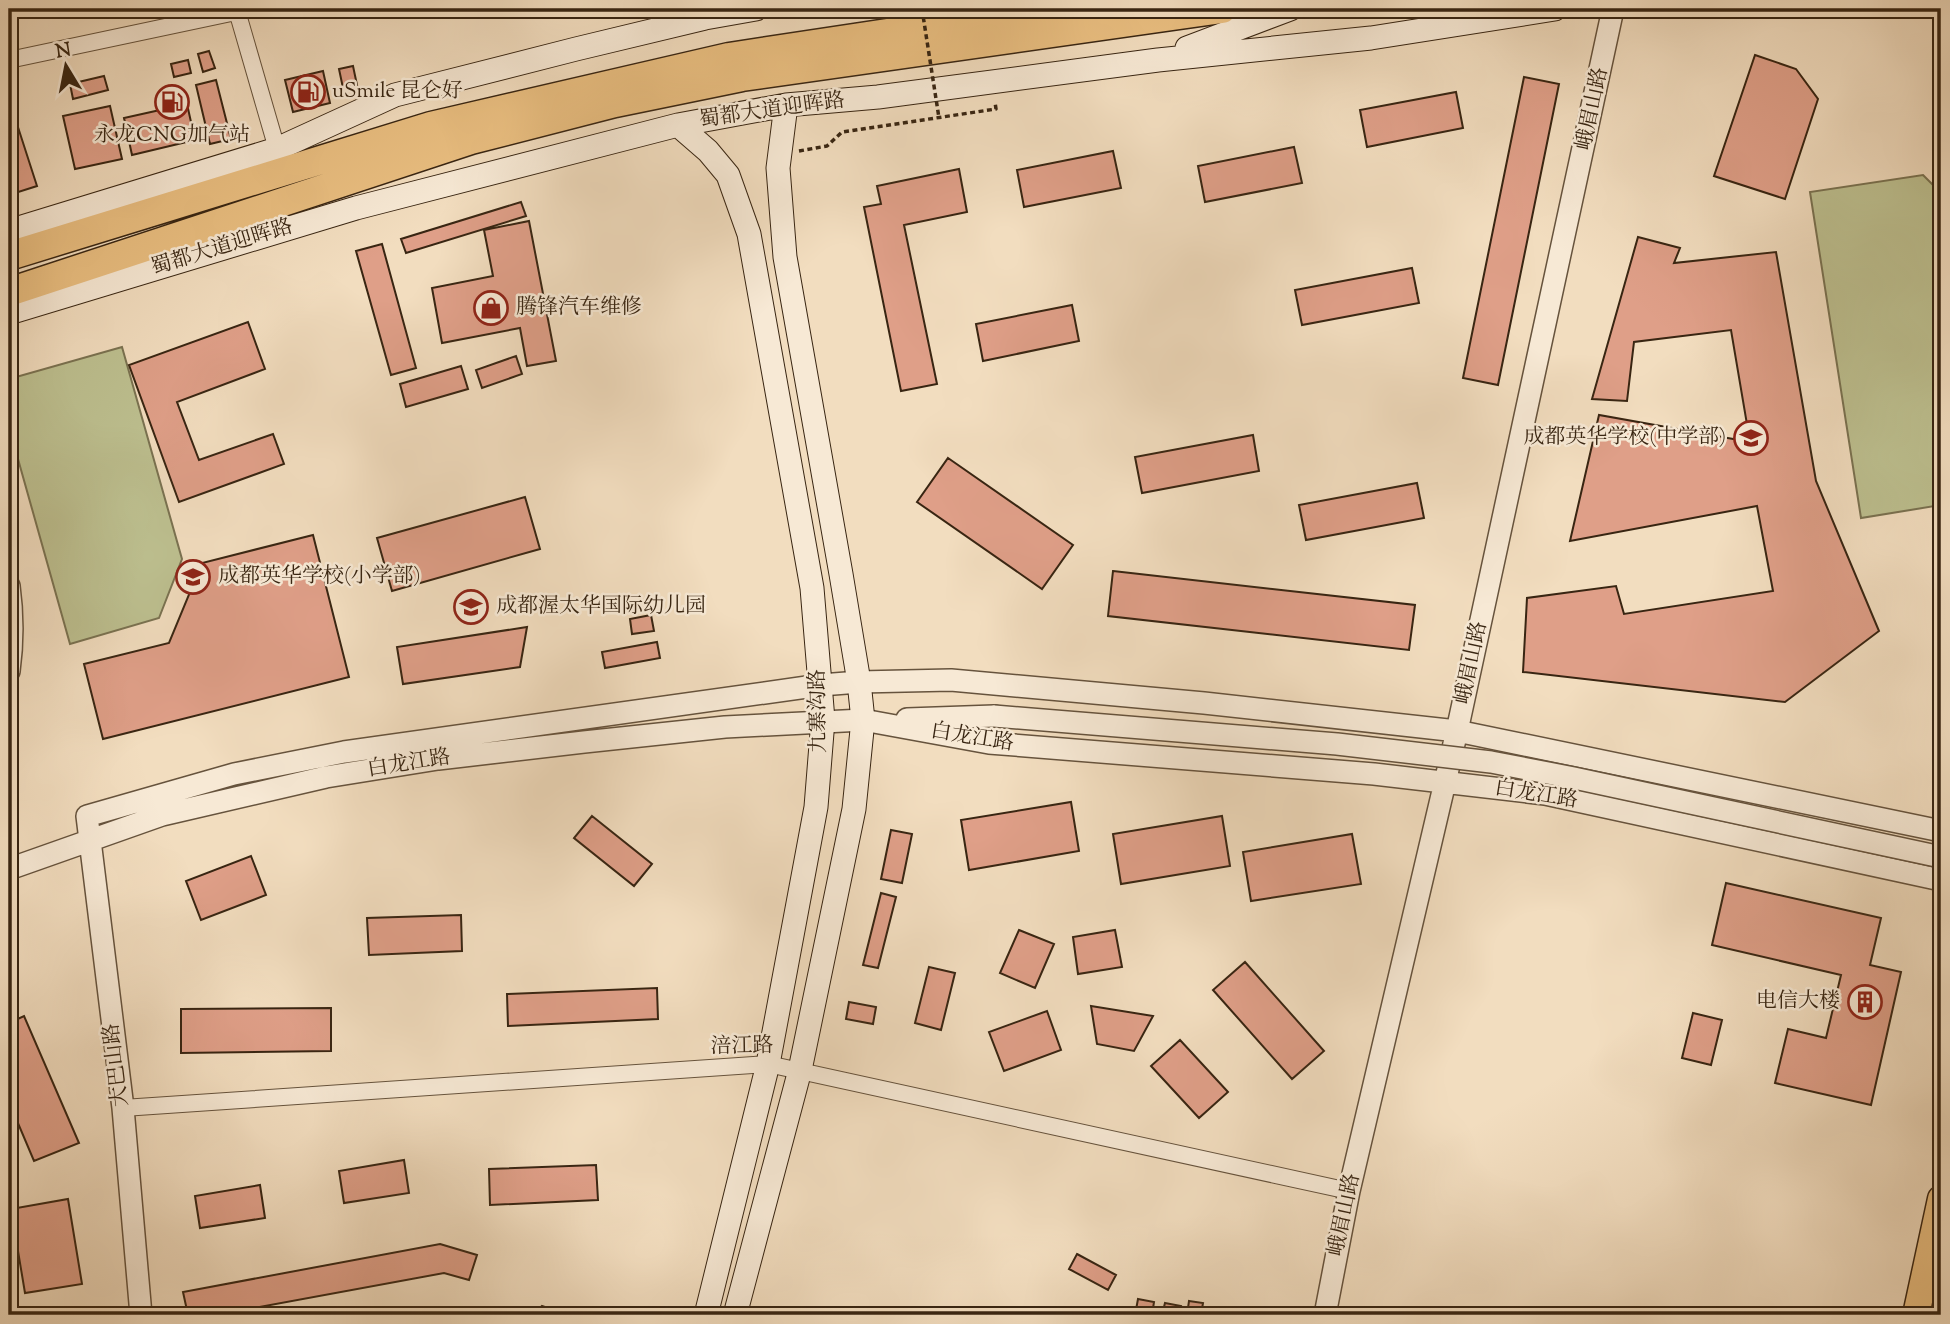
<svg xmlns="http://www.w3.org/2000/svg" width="1950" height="1324" viewBox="0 0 1950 1324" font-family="'Sorts Mill Goudy','Noto Serif SC',serif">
  <rect width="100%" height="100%" fill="#f2ddbf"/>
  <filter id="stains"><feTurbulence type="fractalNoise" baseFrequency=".00286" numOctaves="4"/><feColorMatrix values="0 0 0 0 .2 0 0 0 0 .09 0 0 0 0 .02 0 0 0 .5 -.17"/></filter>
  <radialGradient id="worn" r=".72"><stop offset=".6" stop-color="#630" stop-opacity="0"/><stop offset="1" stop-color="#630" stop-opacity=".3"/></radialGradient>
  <path fill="#bdc090" stroke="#7a7251" stroke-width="2" d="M1923,175l18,18v312l-80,13 -51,-326z
    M122,347l60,212 -23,59 -89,26 -61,-217v-48z"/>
  <path fill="#df9f88" stroke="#382512" stroke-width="2" d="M209,51l6,17 -12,4 -5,-18z
    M1755,55l41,14 22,30 -33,100 -71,-23z
    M188,60l3,13 -17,4 -3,-13z
    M353,66l4,19 -14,3 -4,-19z
    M323,71l7,32 -37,9 -8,-32z
    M104,76l4,14 -35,9 -3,-15z
    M1524,77l35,7 -61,301 -35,-7z
    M216,80l15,59 -21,5 -14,-59z
    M1456,92l7,36 -96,19 -7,-37z
    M187,104l8,36 -63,15 -8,-37z
    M110,106l12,53 -47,10 -12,-53z
    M16,121l21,65 -28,9v-71z
    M1294,147l8,36 -97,19 -7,-36z
    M1113,151l8,37 -97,19 -7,-37z
    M959,169l8,43 -63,13 33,159 -36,7 -37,-184 17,-3 -4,-18z
    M521,202l5,14 -120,37 -5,-14z
    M529,221l27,140 -29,5 -7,-38 -78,15 -10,-55 61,-12 -9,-46z
    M1638,237l42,11 -6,15 102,-11 40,229 63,150 -94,71 -262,-30 4,-74 89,-12 8,28 149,-23 -16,-85 -187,35 29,-126 151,27 -19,-112 -97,12 -7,59 -35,-2z
    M382,244l34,124 -25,7 -35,-124z
    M1412,268l7,35 -117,22 -7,-35z
    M1072,305l7,36 -96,20 -7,-37z
    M248,322l17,47 -88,33 22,58 74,-26 11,30 -105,38 -50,-137z
    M516,356l6,18 -40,14 -6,-18z
    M461,366l7,23 -62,18 -6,-23z
    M1253,435l6,36 -117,22 -7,-36z
    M948,458l125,87 -31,44 -125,-87z
    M1417,483l7,35 -118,22 -7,-35z
    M525,497l15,52 -148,42 -15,-53z
    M313,535l36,142 -246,62 -19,-75 85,-21 33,-80z
    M1113,571l302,34 -6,45 -301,-34z
    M651,615l3,16 -22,3 -2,-15z
    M527,627l-7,40 -117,17 -6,-37z
    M657,642l3,16 -55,10 -3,-16z
    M1071,802l8,49 -110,19 -8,-50z
    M592,816l60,48 -18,22 -60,-48z
    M1222,816l8,50 -109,18 -8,-50z
    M891,830l21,4 -10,49 -21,-4z
    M1352,834l9,50 -110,17 -8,-49z
    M251,856l15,39 -65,25 -15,-39z
    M1726,883l155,35 -11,47 31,7 -30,133 -96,-22 13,-54 38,9 15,-63 -129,-30z
    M881,893l15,4 -18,71 -15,-3z
    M461,915l1,36 -93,4 -2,-37z
    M1019,930l35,14 -19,44 -35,-15z
    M1115,930l7,37 -44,7 -5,-37z
    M1245,962l79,89 -32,28 -79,-89z
    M929,967l26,6 -14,57 -26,-7z
    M657,988l1,31 -150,7 -1,-32z
    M849,1002l27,5 -3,17 -27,-5z
    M1091,1006l62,10 -19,35 -37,-7z
    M331,1008v43l-150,2v-44z
    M1047,1011l14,39 -57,21 -15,-39z
    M1693,1013l29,7 -11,45 -29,-7z
    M24,1016l55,127 -45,18 -25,-59v-79z
    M1180,1040l48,52 -29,26 -48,-52z
    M404,1160l5,33 -65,10 -5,-32z
    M596,1165l2,35 -108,5 -1,-36z
    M260,1185l5,33 -65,10 -5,-32z
    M68,1199l14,85 -57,9 -14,-84z
    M440,1244l37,11 -8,25 -25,-7 -228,42h-28l-5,-23z
    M1077,1254l39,21 -8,15 -39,-21z
    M1138,1299l16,3 -2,13h-17z
    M1189,1301l14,2 -2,12h-14z
    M1165,1303l16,3 -2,9h-17z
    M542,1306l26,9h-35z"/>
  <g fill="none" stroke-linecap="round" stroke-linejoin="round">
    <path stroke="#cdb89c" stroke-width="26" stroke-dasharray="26 13" stroke-linecap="butt" d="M1929,1315l12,-55"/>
    <g stroke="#66533d" stroke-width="18">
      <path id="minor" d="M237,11l40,138
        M9,60l241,-51
        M123,1108l645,-44 581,127"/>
    </g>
    <g stroke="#66533d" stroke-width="24">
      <path id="tertiary" d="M9,586c4,29 4,56 0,85
        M907,719l87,-3
        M9,869l153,-54 164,-38 112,-18 146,-17 141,-15 138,-7 126,23 385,31 171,20 396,86
        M141,1315l-18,-207 -36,-292 147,-42 110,-22 477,-67 38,-3 92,-2 253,23 253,28 484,100
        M1325,1315l24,-124 108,-460 156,-722"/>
    </g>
    <g stroke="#382512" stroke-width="25">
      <path id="secondary" d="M1187,48l103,-39
        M678,125l30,26 20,24 21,59 63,354 11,132 -7,87 -48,257 -62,251
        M9,231l268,-82 118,-54 181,-46 129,-31 51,-9
        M9,313l347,-105 322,-83 108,-20 92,-8 280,-37 213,-22 184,-29
        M735,1315l65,-245 54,-261 9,-89 -4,-38 -18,-108 -56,-317 -7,-89 8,-63"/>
    </g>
    <g stroke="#382512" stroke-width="29">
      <path id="primary" d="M1916,1315l25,-116"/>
    </g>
    <g stroke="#382512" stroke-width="31">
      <path id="trunk" d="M9,256l422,-130 298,-69 318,-48
        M9,292l462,-152 144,-37 127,-26 480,-68"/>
    </g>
    <path stroke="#382512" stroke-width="3.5" stroke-dasharray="5 3.5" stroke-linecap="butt" d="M799,151l28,-5 15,-14 154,-23 -1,-7"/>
    <use href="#minor" stroke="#f7e9d5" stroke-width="16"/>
    <use href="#tertiary" stroke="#f7e9d5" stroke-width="21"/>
    <use href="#secondary" stroke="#f7e9d5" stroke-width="23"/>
    <use href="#primary" stroke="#e9be80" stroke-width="26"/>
    <use href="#trunk" stroke="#e9be80" stroke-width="28"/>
    <g stroke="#66533d" stroke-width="24" stroke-linecap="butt">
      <path id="tertiary-bridge" d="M994,716l343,28 154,18 83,16 367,79"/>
    </g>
    <path stroke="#382512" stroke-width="3.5" stroke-dasharray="5 3.5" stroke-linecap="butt" d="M922,9l17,109"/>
    <use href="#tertiary-bridge" stroke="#f7e9d5" stroke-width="21"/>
  </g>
  <defs>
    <g id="fuel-ring" transform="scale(1.75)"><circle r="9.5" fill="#f7e9d5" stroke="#8f2418" stroke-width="1.5"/><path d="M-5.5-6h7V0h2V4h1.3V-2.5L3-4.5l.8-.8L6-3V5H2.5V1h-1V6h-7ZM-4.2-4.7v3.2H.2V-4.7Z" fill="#8f2418"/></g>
    <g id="shop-ring" transform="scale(1.75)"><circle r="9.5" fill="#f7e9d5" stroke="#8f2418" stroke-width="1.5"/><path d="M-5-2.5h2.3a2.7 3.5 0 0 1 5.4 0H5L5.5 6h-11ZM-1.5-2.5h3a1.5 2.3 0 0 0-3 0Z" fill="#8f2418"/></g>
    <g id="school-ring" transform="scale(1.75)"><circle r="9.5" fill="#f7e9d5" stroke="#8f2418" stroke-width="1.5"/><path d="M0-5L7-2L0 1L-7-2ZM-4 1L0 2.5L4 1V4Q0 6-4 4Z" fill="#8f2418"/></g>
    <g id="building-ring" transform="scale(1.75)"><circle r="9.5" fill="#f7e9d5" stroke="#8f2418" stroke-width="1.5"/><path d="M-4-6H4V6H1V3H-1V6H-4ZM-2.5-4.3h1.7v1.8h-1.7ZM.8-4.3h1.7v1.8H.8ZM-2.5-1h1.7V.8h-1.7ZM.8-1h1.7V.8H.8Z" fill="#8f2418"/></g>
  </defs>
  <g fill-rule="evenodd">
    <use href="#fuel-ring" x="308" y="92"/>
    <use href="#fuel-ring" x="172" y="102"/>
    <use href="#shop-ring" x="491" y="308"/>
    <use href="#school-ring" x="1751" y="438"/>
    <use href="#school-ring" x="193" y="577"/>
    <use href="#school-ring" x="471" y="607"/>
    <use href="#building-ring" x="1865" y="1002"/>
  </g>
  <g text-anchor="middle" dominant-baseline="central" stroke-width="5" stroke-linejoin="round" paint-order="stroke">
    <g font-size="21" fill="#382512" stroke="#f7e9d5" text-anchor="start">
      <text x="332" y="92">uSmile 昆仑好</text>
      <text x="172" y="136" text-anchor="middle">永龙CNG加气站</text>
      <text x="516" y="308">腾锋汽车维修</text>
      <text x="1726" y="438" text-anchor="end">成都英华学校(中学部)</text>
      <text x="218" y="577">成都英华学校(小学部)</text>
      <text x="496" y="607">成都渥太华国际幼儿园</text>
      <text x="1840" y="1002" text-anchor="end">电信大楼</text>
    </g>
    <g font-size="21" fill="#382512" stroke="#f7e9d5">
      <text transform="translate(1593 109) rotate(-78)">峨眉山路</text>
      <text transform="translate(772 111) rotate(-8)">蜀都大道迎晖路</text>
      <text transform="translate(222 248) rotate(-17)">蜀都大道迎晖路</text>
      <text transform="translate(1472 663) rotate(-78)">峨眉山路</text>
      <text transform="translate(819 711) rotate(-91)">九寨沟路</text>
      <text transform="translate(972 738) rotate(9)">白龙江路</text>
      <text transform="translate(409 764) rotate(-9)">白龙江路</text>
      <text transform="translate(1536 795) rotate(9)">白龙江路</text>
      <text transform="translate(742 1047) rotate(-1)">涪江路</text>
      <text transform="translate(117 1065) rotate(-97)">大巴山路</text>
      <text transform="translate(1345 1215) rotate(-78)">峨眉山路</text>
    </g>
  </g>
  <rect width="1950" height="1324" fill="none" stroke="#f2ddbf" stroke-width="35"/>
  <rect x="10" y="10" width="1929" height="1303" fill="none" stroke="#382512" stroke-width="3.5"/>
  <rect x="18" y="18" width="1915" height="1289" fill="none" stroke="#382512" stroke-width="2"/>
  <g transform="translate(66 66) rotate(350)" stroke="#f7e9d5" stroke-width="5" paint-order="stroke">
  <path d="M0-5L12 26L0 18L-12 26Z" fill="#382512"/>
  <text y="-10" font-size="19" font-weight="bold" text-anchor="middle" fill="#382512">N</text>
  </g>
  <rect width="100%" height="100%" filter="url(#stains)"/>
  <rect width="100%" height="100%" fill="url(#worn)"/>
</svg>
